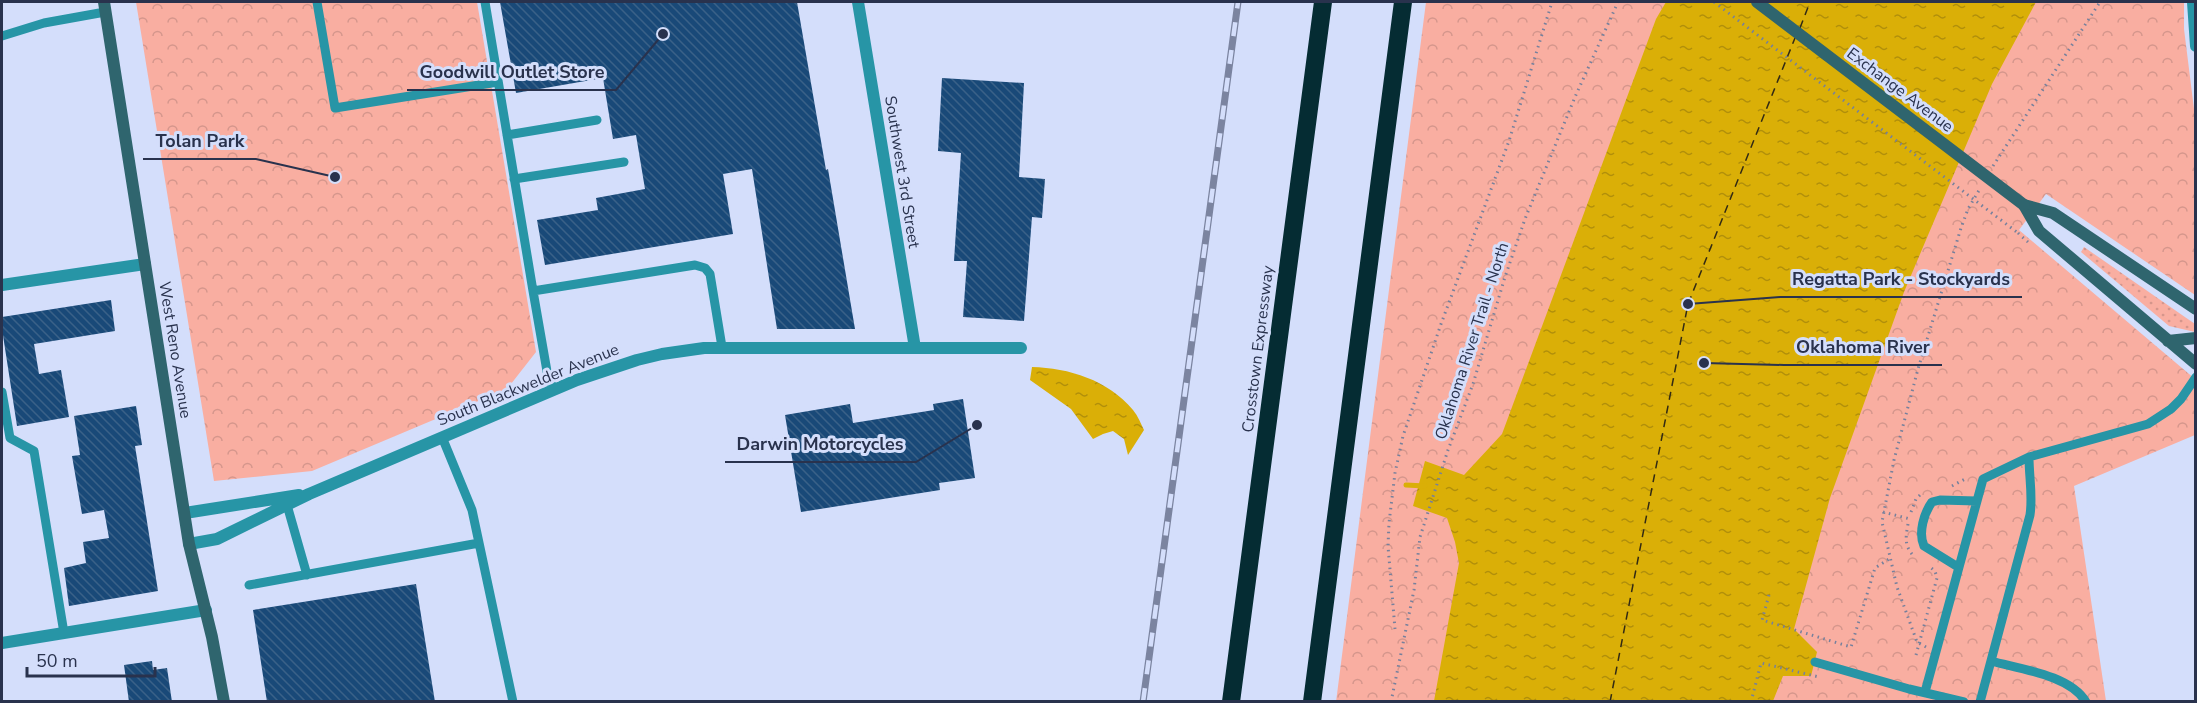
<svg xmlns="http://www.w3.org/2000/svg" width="2197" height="703" viewBox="0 0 2197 703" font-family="'Nunito Sans',sans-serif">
  <defs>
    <pattern id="grass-dots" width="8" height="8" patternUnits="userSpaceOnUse" patternTransform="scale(1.5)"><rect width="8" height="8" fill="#f9aea1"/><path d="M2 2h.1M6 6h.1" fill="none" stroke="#d5968c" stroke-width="1.8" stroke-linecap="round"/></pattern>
    <pattern id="park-crowns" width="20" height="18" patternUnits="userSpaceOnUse" patternTransform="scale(1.5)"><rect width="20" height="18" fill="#f9aea1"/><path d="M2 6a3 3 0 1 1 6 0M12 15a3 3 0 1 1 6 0" fill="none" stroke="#d5968c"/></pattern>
    <pattern id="water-ripples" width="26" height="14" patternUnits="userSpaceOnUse" patternTransform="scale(1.5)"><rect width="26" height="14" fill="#daaf07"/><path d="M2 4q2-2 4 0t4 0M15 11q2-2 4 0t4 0" fill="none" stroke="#b18f0a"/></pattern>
    <pattern id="building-back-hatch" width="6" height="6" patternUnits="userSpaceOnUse" patternTransform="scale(1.5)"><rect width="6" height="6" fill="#194978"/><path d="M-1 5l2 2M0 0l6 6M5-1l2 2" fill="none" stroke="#3a6188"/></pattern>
  </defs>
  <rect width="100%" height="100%" fill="#d4defb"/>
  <path fill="url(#grass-dots)" d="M2084,247l111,77v8l-26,-6 -88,-74z"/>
  <path fill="url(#park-crowns)" d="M136,2h341l59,350 -29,37 -195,82 -98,10z
    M1426,2h758v27l12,96 -1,170 -149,-101 -27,36 176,149v56l-121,51 32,215 -770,1z"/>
  <path fill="url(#water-ripples)" d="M1666,2h370l-44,82 -88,208 -74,206 -36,131 23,23 -6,24h-28l-10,25h-339l25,-138 -4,-21 -8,-24 -34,-12 12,-45 39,14 38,-41 154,-415z
    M1032,367c37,1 76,13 101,43 5,6 8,14 11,20l-16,25 -4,-16 -11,-8 -10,3 -10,5 -22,-30 -41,-29z"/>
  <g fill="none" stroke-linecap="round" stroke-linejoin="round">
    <path stroke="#daaf07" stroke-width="5" d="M1406,485l19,1"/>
    <path stroke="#322a14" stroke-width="1.5" stroke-dasharray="8 6" stroke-linecap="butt" d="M1800,28l10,-26
      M1610,702l78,-398 107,-266"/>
  </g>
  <path fill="url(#building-back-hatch)" d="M500,2h297l29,168 2,-1 27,160h-78l-25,-160 -29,5 10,60 -188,31 -8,-45 61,-10 -2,-12 49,-9 -9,-54 -23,4 -10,-61 -87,15z
    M942,78l82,5 -5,94 26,2 -3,39 -10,-1 -8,104 -61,-4 4,-56h-13l7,-108 -23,-2z
    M111,300l4,31 -81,13 5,30 22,-4 8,47 -52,9 -15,-97v-12z
    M963,399l12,79 -36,5 1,7 -139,22 -16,-97 65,-11 3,19 81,-13 -1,-6z
    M136,406l6,39 -7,1 23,145 -89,15 -5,-38 22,-5 -3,-21 26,-4 -5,-28 -22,4 -10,-58 8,-1 -6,-39z
    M416,584l19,118h-168l-14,-92z
    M152,661l1,9 14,-2 5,34h-43l-5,-37z"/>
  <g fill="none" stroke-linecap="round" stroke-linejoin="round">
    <path stroke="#76809c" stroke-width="3" stroke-dasharray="1.5 4.5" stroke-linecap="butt" d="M1993,166l107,-164
      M2018,233l10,9
      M1952,486l13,-7
      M1883,512l27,7
      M1911,512l5,-13 5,-5
      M1908,524c-2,12 -4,20 4,30
      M1769,595l-7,25 89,27 24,-79 14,-9
      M1395,629l-7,-83 1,-23 6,-50 8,-37 38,-112 68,-183 43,-139
      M1926,647l-9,-5 -20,-55 -15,-65 12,-62 24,-91 43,-141 7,-19 13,-22
      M1916,655l21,-77 -2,-7 -5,-4
      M1391,702l23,-112 6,-53 28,-87 25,-66 32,-107 20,-58 50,-122 43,-95
      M1751,702l10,-39 58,14"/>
    <path stroke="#2795a6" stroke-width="9" d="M317,2l18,106 163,-26
      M485,2l48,289
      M2,36l42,-13 61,-11
      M507,135l90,-15
      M514,179l110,-17
      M555,390l-7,-13 -15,-86 162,-26 10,3 5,6 12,73
      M2,392l8,46 24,13 30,182
      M442,437l30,73 41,192
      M287,505l20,70
      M1958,567l-34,-21c-6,-13 0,-33 8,-44l8,-2 37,1
      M249,585l230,-42
      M1991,661c29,8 79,14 95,41
      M1815,662l94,27 55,13
      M1925,692l58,-213 46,-22 119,-33 23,-15 10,-10 15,-22
      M1980,702l50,-187c3,-19 -1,-38 -1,-58"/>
    <path stroke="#2795a6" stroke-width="12" d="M858,2l57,346
      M2193,2l3,44
      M2,285l143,-21
      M185,513l114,-18
      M189,544l28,-5 92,-45 268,-114 60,-20 25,-6 42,-6h317
      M2,643l204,-33"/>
    <path stroke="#2f656e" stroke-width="12" d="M104,2l85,542 23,93 12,65
      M2024,205l15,26 157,133
      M2024,205l29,8 143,96
      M2168,341l28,-3"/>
    <path stroke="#052c33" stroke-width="18" d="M1231,702l92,-700
      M1312,702l91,-700"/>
    <g stroke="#7b84a0" stroke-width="7">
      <path id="rail" d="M1143,702l95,-700"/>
    </g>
    <use href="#rail" stroke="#d4defb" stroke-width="4.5" stroke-dasharray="14" stroke-linecap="butt"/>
    <path stroke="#76809c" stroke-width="3" stroke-dasharray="1.5 4.5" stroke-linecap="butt" d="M1714,2l304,231"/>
    <path stroke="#2f656e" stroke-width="12" d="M1757,2l267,203"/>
  </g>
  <g text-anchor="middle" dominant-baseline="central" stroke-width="6" stroke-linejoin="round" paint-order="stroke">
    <g font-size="16" fill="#29324d" stroke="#d4defb">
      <text transform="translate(1900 90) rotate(37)">Exchange Avenue</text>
      <text transform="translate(902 172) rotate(81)">Southwest 3rd Street</text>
      <text transform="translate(1472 341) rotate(-72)">Oklahoma River Trail - North</text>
      <text transform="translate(1258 349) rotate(-83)">Crosstown Expressway</text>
      <text transform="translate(175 350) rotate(81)">West Reno Avenue</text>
      <text transform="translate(528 385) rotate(-22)">South Blackwelder Avenue</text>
    </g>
  </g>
  <path fill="none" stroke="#29324d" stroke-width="2" d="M663 34L616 90H407M335 177L256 159H143M1688 304L1780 297H2022M1704 363L1784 365H1942M977 425L916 462H725"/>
  <g fill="#29324d" stroke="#d4defb" stroke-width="2">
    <circle cx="663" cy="34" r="6"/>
    <circle cx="335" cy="177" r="6"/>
    <circle cx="1688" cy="304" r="6"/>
    <circle cx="1704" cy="363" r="6"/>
    <circle cx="977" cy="425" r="6"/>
  </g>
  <g font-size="18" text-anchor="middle" font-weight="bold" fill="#29324d" stroke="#d4defb" stroke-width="6" stroke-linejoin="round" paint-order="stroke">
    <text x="512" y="78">Goodwill Outlet Store</text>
    <text x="200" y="147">Tolan Park</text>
    <text x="1901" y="285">Regatta Park - Stockyards</text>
    <text x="1863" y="353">Oklahoma River</text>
    <text x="820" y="450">Darwin Motorcycles</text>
  </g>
  <rect width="2197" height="703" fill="none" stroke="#29324d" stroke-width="6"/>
  <path d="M27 667v9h128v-9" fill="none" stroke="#29324d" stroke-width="3"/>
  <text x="36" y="667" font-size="18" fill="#29324d" stroke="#d4defb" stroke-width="4.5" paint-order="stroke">50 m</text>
</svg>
